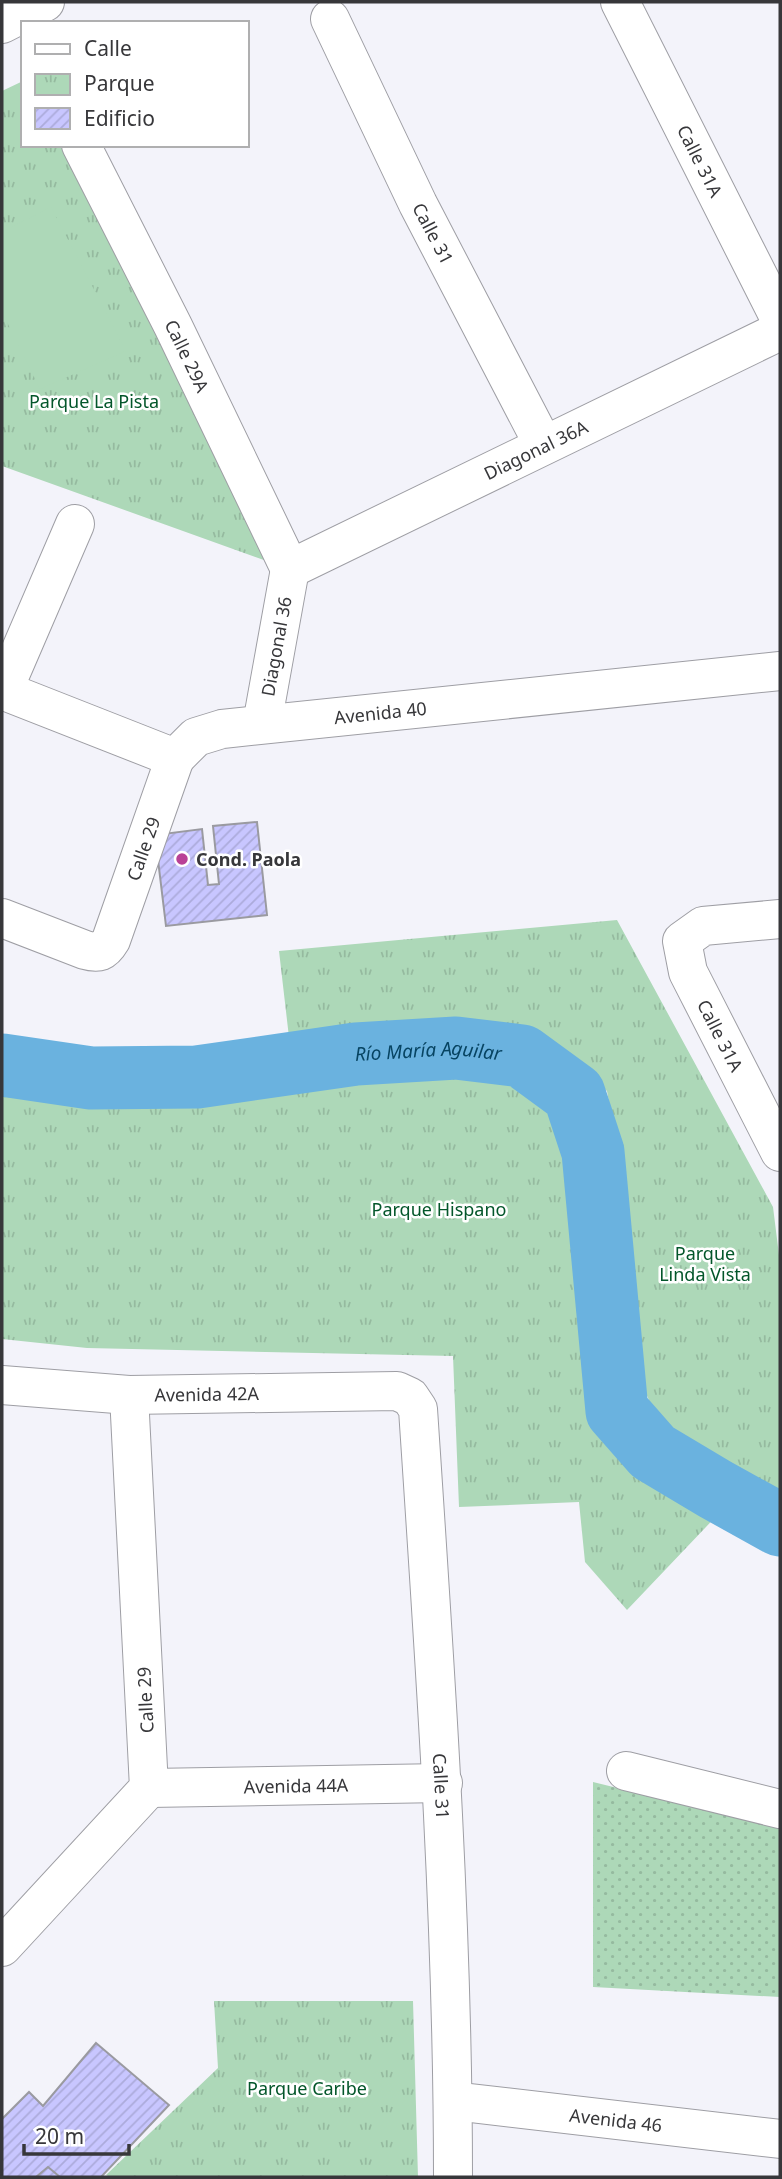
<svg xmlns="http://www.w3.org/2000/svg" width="782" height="2179" viewBox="0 0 782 2179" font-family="'Noto Sans',sans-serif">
  <defs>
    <pattern id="grass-dots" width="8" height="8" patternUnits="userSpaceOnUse" patternTransform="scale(1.75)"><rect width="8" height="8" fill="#add8b8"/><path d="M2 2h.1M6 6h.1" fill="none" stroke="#95ba9f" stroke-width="1.8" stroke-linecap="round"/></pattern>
    <pattern id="park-tufts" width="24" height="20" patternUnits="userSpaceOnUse" patternTransform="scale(1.75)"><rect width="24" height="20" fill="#add8b8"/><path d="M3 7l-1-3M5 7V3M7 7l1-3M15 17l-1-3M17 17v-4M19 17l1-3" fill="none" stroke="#95ba9f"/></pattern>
    <pattern id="building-hatch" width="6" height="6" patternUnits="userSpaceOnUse" patternTransform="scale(1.75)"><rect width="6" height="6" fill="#c8c6ff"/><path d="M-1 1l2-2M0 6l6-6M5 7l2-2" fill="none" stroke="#acabdb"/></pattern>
  </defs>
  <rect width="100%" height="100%" fill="#f3f3fa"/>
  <path fill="url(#grass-dots)" d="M593,1782l187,46v169l-187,-10z"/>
  <path fill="url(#park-tufts)" d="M23,81v64h50l202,419 -273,-98v-375z
    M617,920l156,287 7,56v239l-64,-38 -61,-49 -16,-39 -16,-194 -16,-91 -54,-44 -51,-16 -102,-1 -110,16 -11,-95z
    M439,1061l76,5 53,41 14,51 20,251 40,48 83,50 -98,103 -42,-48 -6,-60 -120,5 -6,-151 -366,-8 -85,-9v-262l74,13h119z
    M214,2001h199l5,176h-308l-4,-2 112,-107z"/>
  <path fill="#add8b8" d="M51,207l75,144 -86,38 -38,-77v-80z"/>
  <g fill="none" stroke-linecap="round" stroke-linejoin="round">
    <path stroke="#6ab2df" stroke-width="63" id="s1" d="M2,1065l89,13 106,-1 159,-23 100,-6 66,8 52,38 19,58 24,259 36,41 62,37 65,36"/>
  </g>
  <path fill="url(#building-hatch)" stroke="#9a9aa0" stroke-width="2" d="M257,822l10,93 -101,11 -11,-91 47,-6 6,56 11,-1 -6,-58z
    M96,2043l73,62 -68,72h-41l-12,-10 -12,10h-34v-58l27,-27 14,14z
    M48,2167l12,10h-24z"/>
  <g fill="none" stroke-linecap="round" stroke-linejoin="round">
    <g stroke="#9e9ea4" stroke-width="40">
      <g id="minor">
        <path id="s2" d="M620,2l160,317"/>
        <path id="s3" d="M330,19l88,185 125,240"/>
        <path id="s4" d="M81,145l92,181 117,243"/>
        <path id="s5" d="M290,569l490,-238"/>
        <path id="s6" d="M2,690l173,68 21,-21 26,-8 558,-58"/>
        <path d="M3,691l72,-167"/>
        <path id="s7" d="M262,724l28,-155"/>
        <path id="s8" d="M2,918l83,32c14,4 19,2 26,-10l64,-182"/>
        <path id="s9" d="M780,919l-77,7 -21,15 6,31 92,180"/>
        <path id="s10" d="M2,1385l127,10 268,-4 13,6 8,12c17,256 35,512 35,768"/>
        <path d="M626,1771l154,38"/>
        <path id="s11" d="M149,1788l294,-5"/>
        <path d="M2,1947l147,-159 -20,-393"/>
        <path id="s12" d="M453,2101l327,38"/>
      </g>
    </g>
    <g stroke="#9e9ea4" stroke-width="40">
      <path id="highway" d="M2,24l43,-22"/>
    </g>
    <use href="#minor" stroke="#fff" stroke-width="38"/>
    <use href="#highway" stroke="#fff" stroke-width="38"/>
  </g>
  <circle fill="#b94196" stroke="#fff" stroke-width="2.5" cx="182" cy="859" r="7"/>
  <g text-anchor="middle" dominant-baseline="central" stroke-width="5" stroke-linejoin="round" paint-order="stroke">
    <g font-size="18" fill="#37373a" stroke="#fff">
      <text stroke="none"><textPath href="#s2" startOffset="178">Calle 31A</textPath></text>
      <text stroke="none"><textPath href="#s3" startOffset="238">Calle 31</textPath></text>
      <text stroke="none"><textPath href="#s4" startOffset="236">Calle 29A</textPath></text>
      <text stroke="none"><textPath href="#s5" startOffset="273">Diagonal 36A</textPath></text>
      <text stroke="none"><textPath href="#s7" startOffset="79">Diagonal 36</textPath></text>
      <text stroke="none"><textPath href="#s6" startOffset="402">Avenida 40</textPath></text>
      <text stroke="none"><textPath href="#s8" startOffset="217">Calle 29</textPath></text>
      <text stroke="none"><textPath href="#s9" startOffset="206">Calle 31A</textPath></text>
      <text stroke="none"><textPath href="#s10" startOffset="205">Avenida 42A</textPath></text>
      <text transform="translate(145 1700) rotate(-93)">Calle 29</text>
      <text stroke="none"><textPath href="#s11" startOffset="147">Avenida 44A</textPath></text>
      <text stroke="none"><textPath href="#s10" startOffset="802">Calle 31</textPath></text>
      <text stroke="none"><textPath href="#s12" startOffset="164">Avenida 46</textPath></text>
    </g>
    <g font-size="18" fill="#03562a" stroke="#fff">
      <text x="94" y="401">Parque La Pista</text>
      <text x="439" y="1209">Parque Hispano</text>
      <text x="705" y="1253">Parque<tspan x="705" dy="21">Linda Vista</tspan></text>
      <text x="307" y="2088">Parque Caribe</text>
    </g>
    <g font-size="18" font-weight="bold" fill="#37373a" stroke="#fff" text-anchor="start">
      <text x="196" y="859">Cond. Paola</text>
    </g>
    <g font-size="19" font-style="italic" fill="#074462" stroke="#fff">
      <text stroke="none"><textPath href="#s1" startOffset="429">Río María Aguilar</textPath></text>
    </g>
  </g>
  <rect width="782" height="2179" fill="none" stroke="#37373a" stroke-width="7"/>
  <rect x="21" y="21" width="228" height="126" fill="#ffffff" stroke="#afafb0" stroke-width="2"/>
  <rect x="35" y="44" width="35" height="10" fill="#ffffff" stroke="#afafb0" stroke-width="2"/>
  <text x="84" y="56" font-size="21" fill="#37373a">Calle</text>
  <rect x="35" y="74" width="35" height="21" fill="url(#park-tufts)" stroke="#afafb0" stroke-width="2"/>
  <text x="84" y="91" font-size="21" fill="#37373a">Parque</text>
  <rect x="35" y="108" width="35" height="21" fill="url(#building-hatch)" stroke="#afafb0" stroke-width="2"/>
  <text x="84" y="126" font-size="21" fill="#37373a">Edificio</text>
  <path d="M24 2144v10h105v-10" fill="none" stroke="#37373a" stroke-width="3.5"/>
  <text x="35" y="2144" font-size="21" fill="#37373a" stroke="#ffffff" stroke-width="5" paint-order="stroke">20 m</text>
</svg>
